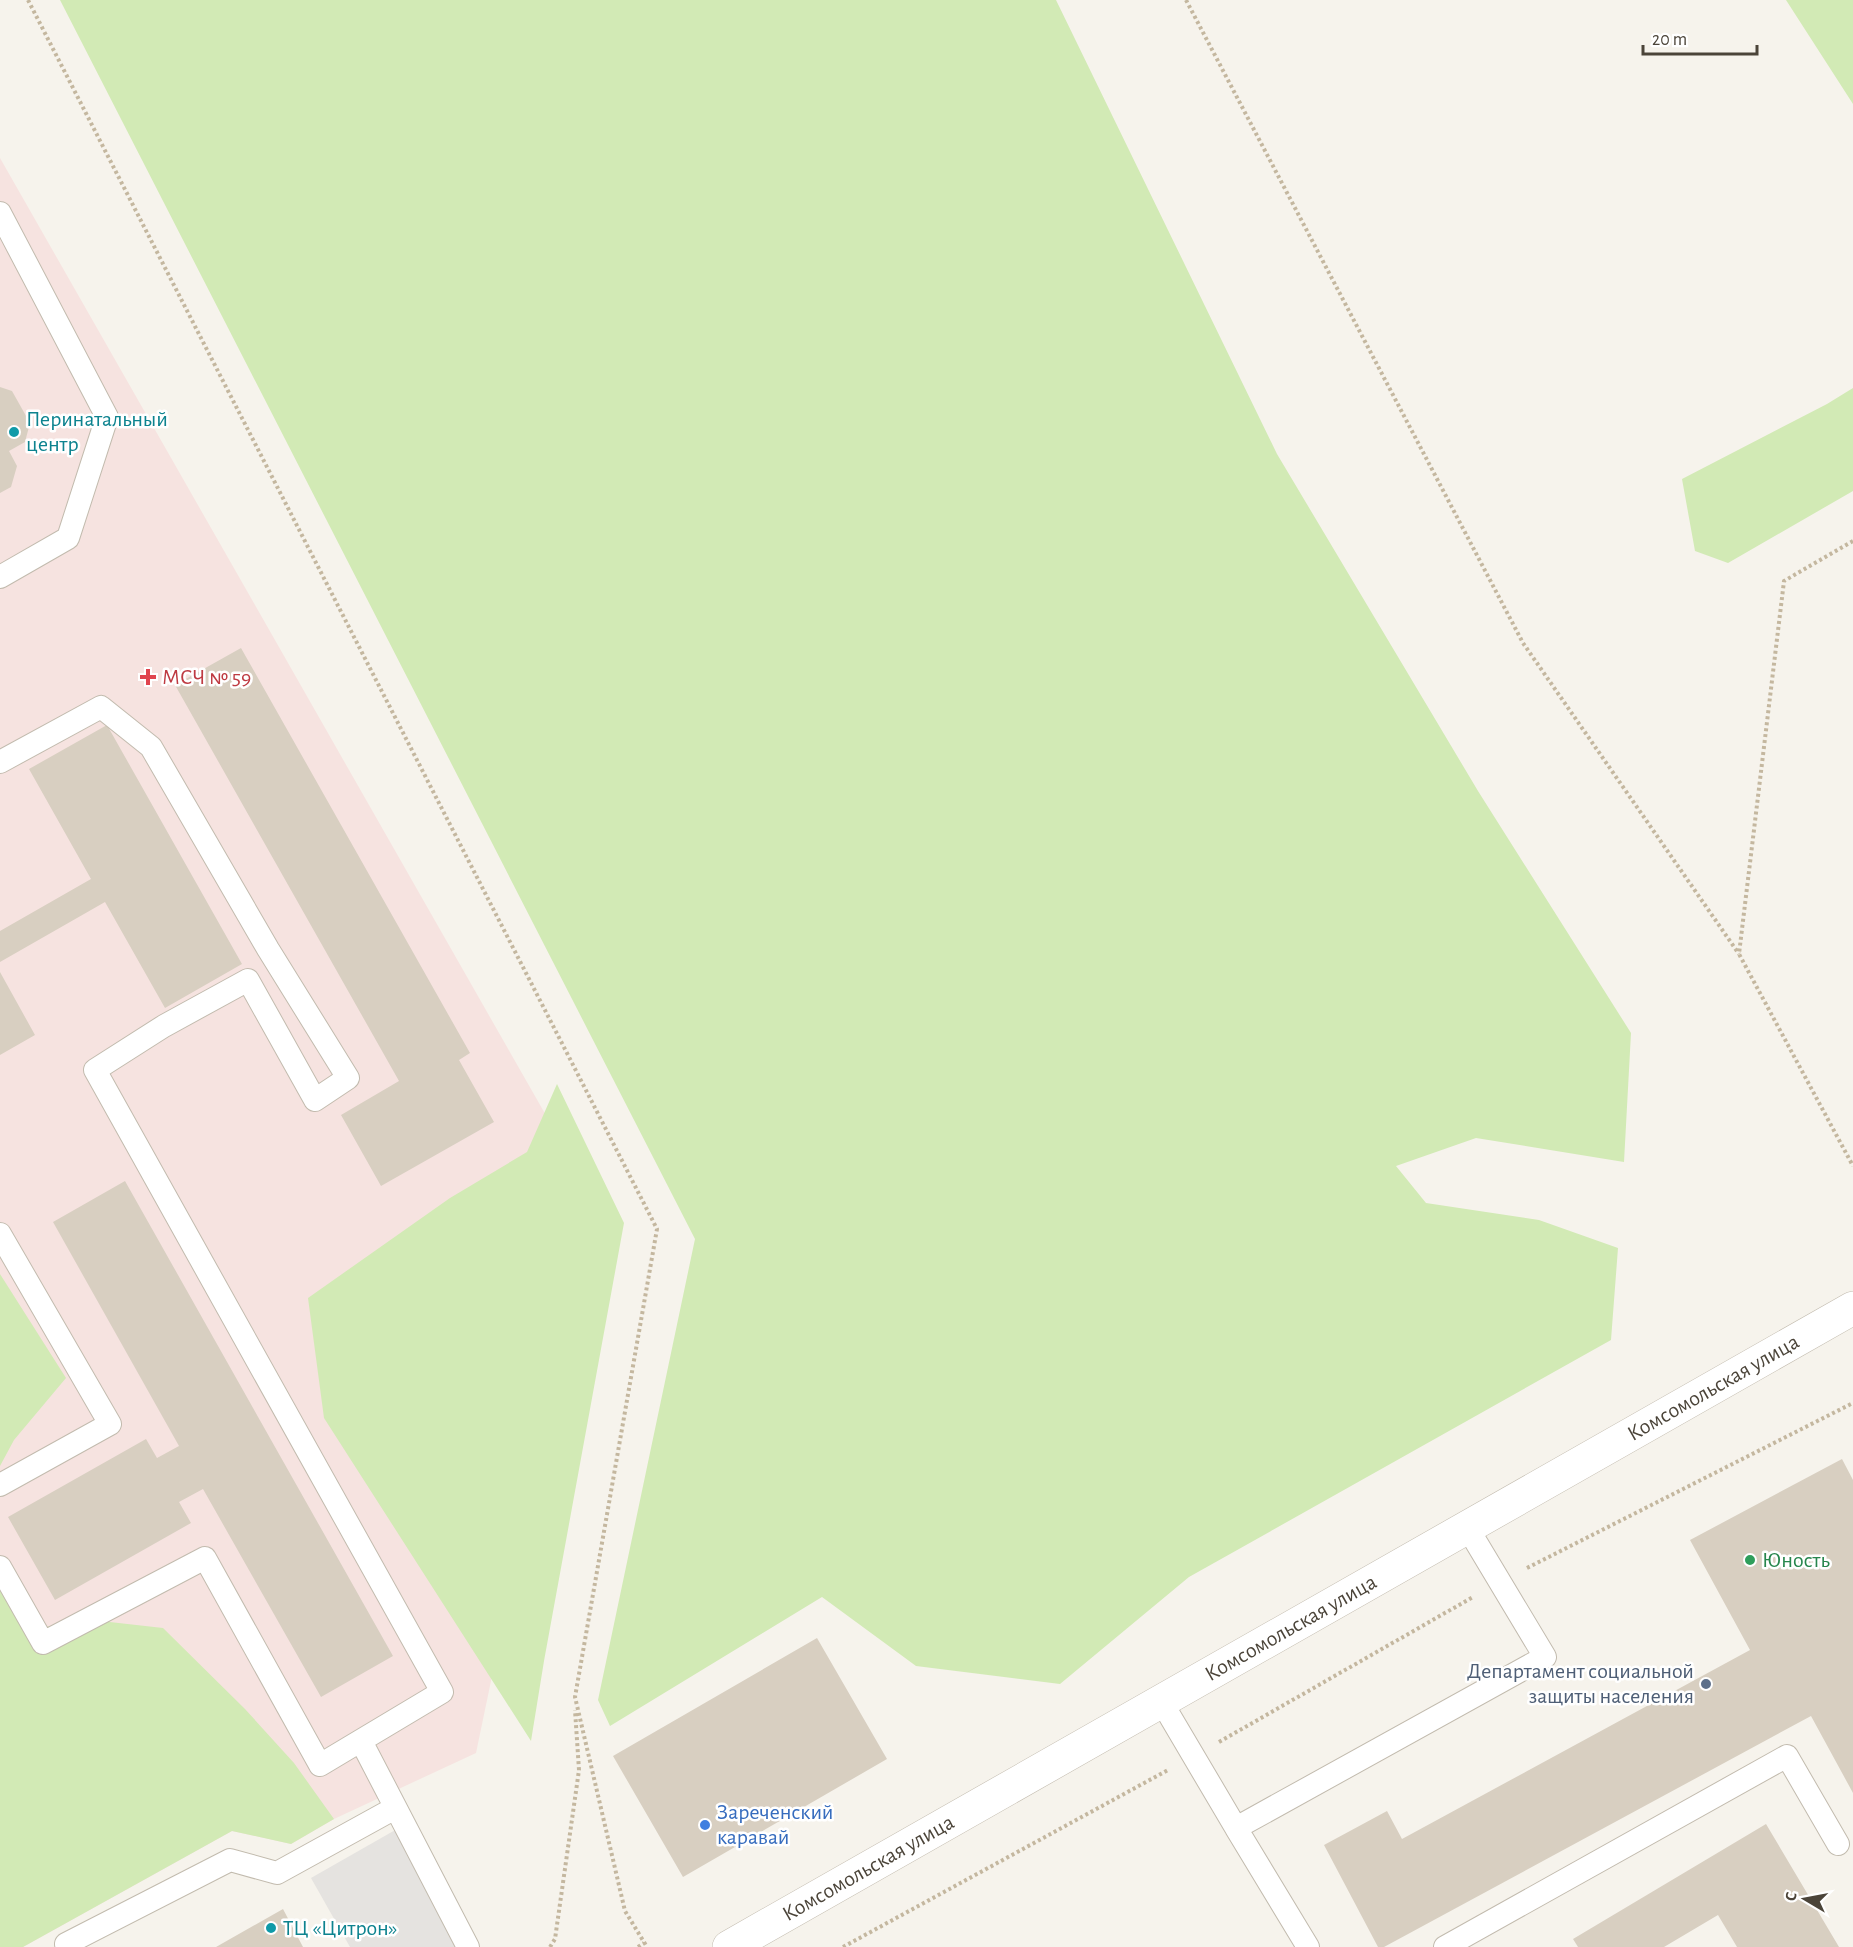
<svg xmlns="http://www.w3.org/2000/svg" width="1853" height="1947" viewBox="0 0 1853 1947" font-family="'Alegreya Sans',sans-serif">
  <rect width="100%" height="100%" fill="#f6f3ec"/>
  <path fill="#f6e3e0" d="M0,158l592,1038 -116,557 -142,66 -43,25 -59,-13 -209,116h-23z"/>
  <path fill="#d2eab5" d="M60,0h996l221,454 201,337 153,242 -7,129 -148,-24 -80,28 30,37 113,17 79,28 -7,92 -422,237 -129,107 -144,-18 -94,-69 -212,129 -12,-26 97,-461z
    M1786,0h67v104z
    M1853,388v103l-125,72 -33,-12 -13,-72 145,-75z
    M557,1084l67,139 -80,438 -13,80 -207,-323 -16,-120 142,-100 77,-46z
    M0,1274l66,104 -52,62 -14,26z
    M0,1581l31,45 36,1 25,-7 71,8 82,81 49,54 40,56 -43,25 -59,-13 -209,116h-23z"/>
  <path fill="#e5e3e0" d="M404,1825l64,122h-118l-39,-69z"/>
  <path fill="#d8cfc1" d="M0,387l12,4 18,32 -5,19 -16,9 8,15 -6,21 -11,6z
    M241,648l229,405 -11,7 35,62 -113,64 -40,-71 58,-34 -224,-396z
    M107,725l135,239 -77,44 -60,-106 -105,60v-31l91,-52 -62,-110z
    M0,972l35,63 -35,20z
    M125,1181l268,475 -72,41 -118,-208 -24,13 12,21 -136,77 -47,-83 138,-78 11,19 22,-12 -126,-224z
    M1842,1459l11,21v313l-42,-77 -427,231h-6l-54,-102 63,-34 15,28 348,-189 -60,-110z
    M817,1638l70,121 -204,118 -70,-121z
    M1766,1824l73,123h-102l-19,-32 -54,32h-86l-5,-8z
    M283,1909l20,38h-87z"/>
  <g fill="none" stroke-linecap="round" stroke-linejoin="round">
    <g stroke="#c2bbae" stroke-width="24">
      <path id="service" d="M0,213l107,204 -39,121 -68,39
        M0,762l101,-55 50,40 117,202 80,129 -33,22 -67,-120 -84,46 -69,44 347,622 -122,73 -115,-207 -162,85 -43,-76
        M0,1234l110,190 -110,61
        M1161,1701l75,127 309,-171 -78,-130
        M361,1741l107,206
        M1236,1828l72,119
        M66,1944l164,-84 47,13 118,-65
        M1445,1947l342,-191 51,88"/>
    </g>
    <g stroke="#c2bbae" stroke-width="34">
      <g id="minor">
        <path id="s1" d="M729,1947l1124,-639"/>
      </g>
    </g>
    <path stroke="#c4b79f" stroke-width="4" stroke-dasharray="3 3" stroke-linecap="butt" d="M28,0l629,1229 -82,468 50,214 22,36
      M1186,0l337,643 216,311
      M1853,541l-69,40 -45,373 114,212
      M1527,1568l326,-165
      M1219,1742l254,-145
      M550,1947l5,-8 24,-169 -4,-60
      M638,1947l6,-4
      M843,1947l325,-177"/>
    <use href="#service" stroke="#fff" stroke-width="22"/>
    <use href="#minor" stroke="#fff" stroke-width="33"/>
  </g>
  <g fill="#0f9aa8" stroke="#fff" stroke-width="2">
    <circle cx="14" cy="432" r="6"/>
    <circle cx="271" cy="1928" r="6"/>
  </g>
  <path fill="#e0444e" stroke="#fff" stroke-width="2" d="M145 668h6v6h6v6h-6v6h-6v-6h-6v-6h6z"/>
  <circle fill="#2e9e5b" stroke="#fff" stroke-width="2" cx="1750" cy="1560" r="6"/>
  <circle fill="#5c6f8a" stroke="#fff" stroke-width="2" cx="1706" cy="1684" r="6"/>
  <circle fill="#3f7fe0" stroke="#fff" stroke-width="2" cx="705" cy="1825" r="6"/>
  <g text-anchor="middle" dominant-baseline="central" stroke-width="5" stroke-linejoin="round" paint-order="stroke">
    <g font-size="22" fill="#0d838f" stroke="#fff" text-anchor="start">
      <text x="26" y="419">Перинатальный<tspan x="26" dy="25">центр</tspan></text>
      <text x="283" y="1928">ТЦ «Цитрон»</text>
    </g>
    <g font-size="22" fill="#be3a42" stroke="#fff" text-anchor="start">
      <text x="162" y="677">МСЧ № 59</text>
    </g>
    <g font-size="22" fill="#4b4439" stroke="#fff">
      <text stroke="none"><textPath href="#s1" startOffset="1132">Комсомольская улица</textPath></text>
      <text stroke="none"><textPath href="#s1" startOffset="646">Комсомольская улица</textPath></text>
      <text stroke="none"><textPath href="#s1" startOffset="160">Комсомольская улица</textPath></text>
    </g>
    <g font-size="22" fill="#27864d" stroke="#fff" text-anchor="start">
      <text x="1762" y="1560">Юность</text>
    </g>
    <g font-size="22" fill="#4e5e75" stroke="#fff" text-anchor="end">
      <text x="1694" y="1671">Департамент социальной<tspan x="1694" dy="25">защиты населения</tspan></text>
    </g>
    <g font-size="22" fill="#366cbe" stroke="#fff" text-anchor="start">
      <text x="717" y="1812">Зареченский<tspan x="717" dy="25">каравай</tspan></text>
    </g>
  </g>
  <g transform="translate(1805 1899) rotate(280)" stroke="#ffffff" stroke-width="4.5" paint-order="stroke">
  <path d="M0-4.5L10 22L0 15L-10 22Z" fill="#4b4439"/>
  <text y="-9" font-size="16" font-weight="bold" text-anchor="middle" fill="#4b4439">С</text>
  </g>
  <path d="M1643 45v9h114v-9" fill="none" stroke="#4b4439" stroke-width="3"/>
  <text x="1652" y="45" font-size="18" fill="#4b4439" stroke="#ffffff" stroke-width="4.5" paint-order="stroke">20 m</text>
</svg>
